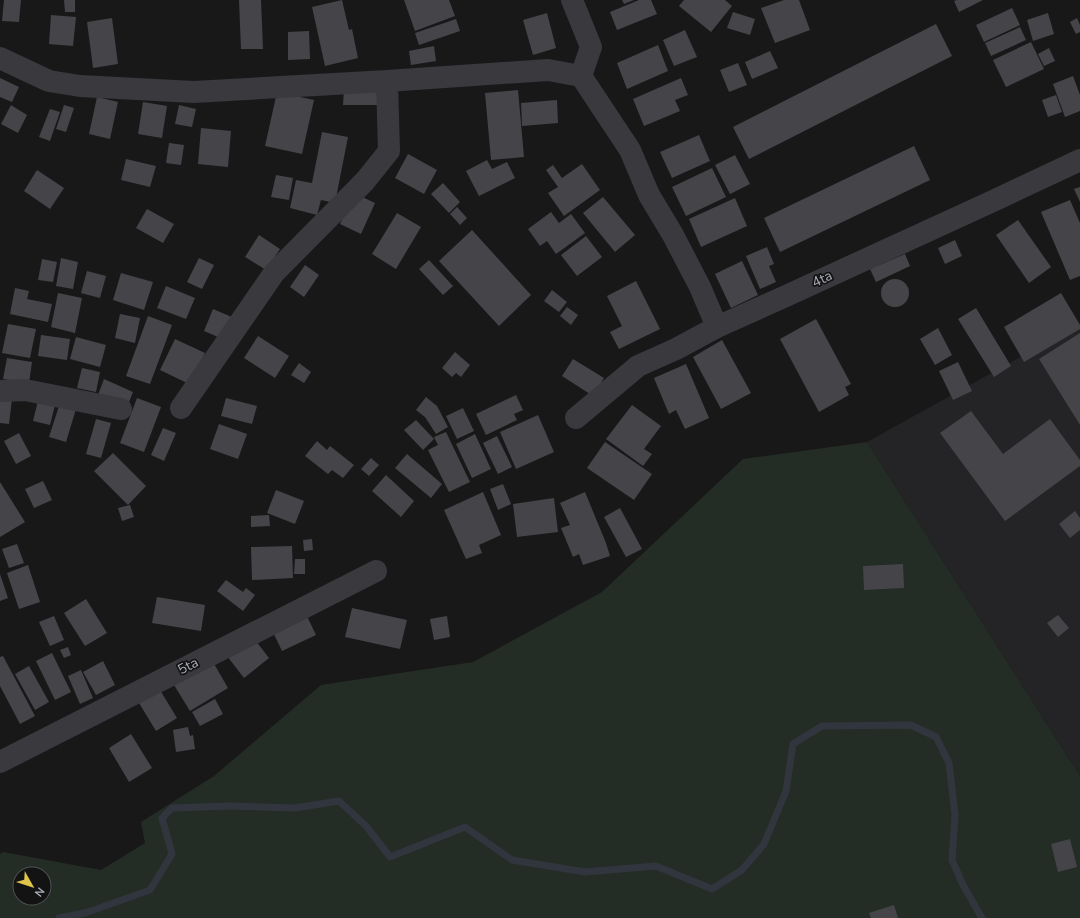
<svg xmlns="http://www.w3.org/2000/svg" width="1080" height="918" viewBox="0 0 1080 918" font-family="'Nunito Sans',sans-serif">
  <rect width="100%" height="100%" fill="#181819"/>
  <path fill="#242426" d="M1080,324v452l-213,-334z"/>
  <path fill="#242c26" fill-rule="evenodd" d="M867,442l213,334v142h-1080v-64l3,-2 98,18 44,-27 -4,-21 73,-46 107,-91 152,-23 129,-70 141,-133zM20,874h24v24h-24z"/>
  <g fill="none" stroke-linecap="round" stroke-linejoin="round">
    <path stroke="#31363e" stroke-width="7" d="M59,918l26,-5 65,-23 22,-36 -10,-36 10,-10 57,-2 66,2 44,-7 28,26 23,30 75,-30 47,33 73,12 71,-6 56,23 30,-19 22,-26 22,-53 7,-47 29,-18 89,-1 25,12 13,26 6,52 -3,45 11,25 19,33"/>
  </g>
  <path fill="#454549" d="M4,0h17l-2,22 -17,-1z
    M64,0h11v12h-10z
    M239,0h22l2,49h-22z
    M342,0l7,30 3,-1 6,29 -33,8 -13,-59z
    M404,0h45l6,16 -40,15z
    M622,0h12l-10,4z
    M639,0h12l6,14 -40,16 -7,-18z
    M684,0h41l7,6 -21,26 -32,-26z
    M784,0h15l11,30 -35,13 -14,-35z
    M957,0h26l-24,12 -5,-11z
    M1012,8l8,17 -36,17 -8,-17z
    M733,12l22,7 -5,16 -23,-7z
    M547,13l9,35 -23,7 -10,-35z
    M1048,13l6,21 -21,7 -6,-21z
    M51,15l25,2 -3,29 -24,-2z
    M112,18l6,46 -25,4 -6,-46z
    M1077,18l3,7v7l-4,2 -6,-12z
    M456,19l4,12 -41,14 -4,-12z
    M936,24l16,32 -203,103 -16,-32z
    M1020,27l6,13 -35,16 -6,-13z
    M685,30l12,27 -23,9 -11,-26z
    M309,31l1,28 -22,1v-28z
    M1031,42l13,27 -38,18 -13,-27z
    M658,45l10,26 -41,18 -10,-26z
    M434,46l2,15 -25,4 -2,-14z
    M1049,48l6,13 -11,5 -6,-12z
    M770,51l8,17 -26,11 -7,-17z
    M738,63l9,22 -18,7 -9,-22z
    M1073,76l7,19v16l-15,6 -12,-33z
    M0,78l19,9 -7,15 -12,-5z
    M681,78l7,17 -13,5 5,11 -36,15 -11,-27z
    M344,89l34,1v15h-35z
    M518,90l6,67 -33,3 -6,-67z
    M277,92l37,8 -12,54 -37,-8z
    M1056,95l6,17 -14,5 -6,-17z
    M97,97l21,5 -8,37 -21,-5z
    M557,100l1,23 -36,3 -1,-23z
    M143,102l24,4 -5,32 -24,-4z
    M11,105l16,10 -9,18 -17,-9z
    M64,105l10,3 -8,24 -10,-3z
    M179,105l17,4 -4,18 -17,-3z
    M50,109l10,3 -10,29 -11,-4z
    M201,128l30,3 -3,36 -30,-3z
    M322,132l26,5 -13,66 -14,-3 -4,15 -27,-7 6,-28 16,3z
    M699,135l11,26 -38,17 -12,-26z
    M169,143l15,2 -3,20 -15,-2z
    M914,146l16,34 -150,72 -16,-34z
    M408,154l29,16 -13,24 -29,-16z
    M735,155l15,29 -20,10 -15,-29z
    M126,159l30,7 -6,21 -29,-7z
    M487,160l5,9 15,-7 8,16 -36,18 -13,-25z
    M582,164l18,26 -36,26 -16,-23 10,-6 -12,-17 7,-5 9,13z
    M712,168l14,29 -40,19 -14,-29z
    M37,170l27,18 -14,21 -26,-18z
    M276,175l17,3 -4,22 -18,-3z
    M443,183l17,19 -11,11 -18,-19z
    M1080,187v15l-6,-13z
    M354,193l21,10 -14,31 -21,-10z
    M603,197l32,38 -20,17 -32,-39z
    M735,198l12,28 -46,21 -12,-28z
    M1070,200l10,23v53l-10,4 -29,-68z
    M457,207l10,11 -7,7 -10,-11z
    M147,209l27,15 -11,19 -27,-15z
    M551,212l8,11 12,-9 14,19 -29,21 -9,-13 -7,5 -12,-17z
    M397,213l24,14 -25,42 -24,-15z
    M1018,220l33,47 -22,16 -33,-48z
    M472,230l59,65 -32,31 -60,-65z
    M259,235l21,14 -14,21 -21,-13z
    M586,236l16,21 -25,19 -16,-21z
    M955,240l7,16 -17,8 -7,-16z
    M767,247l7,17 -5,2 7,16 -16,7 -14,-33z
    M905,254l5,12 -34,16 -6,-13z
    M61,258l17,4 -5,27 -17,-3z
    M199,258l15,7 -12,24 -15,-7z
    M42,259l15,3 -4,20 -15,-2z
    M429,260l24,26 -10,9 -24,-26z
    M742,261l16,34 -27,13 -16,-34z
    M305,265l14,10 -15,22 -14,-10z
    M87,271l19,5 -6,22 -19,-5z
    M121,273l32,9 -9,28 -31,-10z
    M881 293a14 14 0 1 1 28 0a14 14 0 1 1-28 0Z
    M636,281l24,48 -41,20 -9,-17 12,-6 -15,-30z
    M166,286l29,12 -9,21 -29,-11z
    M15,288l14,3 -2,8 25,5 -4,18 -38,-8z
    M552,290l15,12 -8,10 -15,-11z
    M58,293l24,5 -7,35 -24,-6z
    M1061,293l19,32v4l-56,33 -20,-35z
    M567,307l11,8 -7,10 -11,-9z
    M976,308l35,58 -17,11 -36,-58z
    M213,309l21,9 -9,22 -21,-9z
    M120,314l20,4 -5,25 -20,-5z
    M148,316l24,9 -22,59 -24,-8z
    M816,319l35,65 -6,3 4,8 -30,17 -39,-73z
    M8,324l28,5 -6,29 -28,-5z
    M938,328l14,27 -17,10 -15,-26z
    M1080,333v92l-41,-66z
    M41,335l29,4 -3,21 -29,-4z
    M258,336l31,20 -14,22 -31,-20z
    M76,337l30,8 -6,22 -30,-8z
    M175,339l30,14 -16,31 -29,-14z
    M722,340l29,53 -30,16 -28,-52z
    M455,352l15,13 -9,12 -5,-4 -4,4 -10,-9z
    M7,358l25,4 -3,21 -26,-4z
    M573,359l31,19 -11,18 -31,-20z
    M958,362l14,29 -19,9 -14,-29z
    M299,363l12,9 -7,11 -13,-8z
    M686,364l23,54 -24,11 -9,-19 -7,4 -15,-36z
    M82,368l18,4 -4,20 -19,-4z
    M104,379l29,13 -6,15 -29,-12z
    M516,395l7,15 -9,4 3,6 -31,15 -10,-21z
    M426,397l11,9 11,21 -12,7 -11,-17 -9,-7z
    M0,398l12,1 -3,25 -9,-1z
    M137,398l24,9 -17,45 -24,-9z
    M226,398l31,8 -5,18 -31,-8z
    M38,401l17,4 -5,20 -17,-4z
    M60,403l16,6 -10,33 -17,-5z
    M632,405l29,21 -17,23 8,5 -9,12 -37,-27z
    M463,408l11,23 -17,8 -11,-23z
    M971,411l32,43 47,-35 30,41v6l-75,55 -65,-88z
    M538,415l16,37 -38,17 -16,-37z
    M96,419l15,4 -10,35 -15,-4z
    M416,420l18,19 -11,11 -19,-20z
    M219,424l28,10 -9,25 -28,-10z
    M163,428l13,5 -12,28 -13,-6z
    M446,432l24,50 -21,10 -21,-42 10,-5 -4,-8z
    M19,433l12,23 -15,8 -12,-23z
    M475,434l16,35 -19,9 -16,-34z
    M497,436l15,31 -14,7 -15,-31z
    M317,441l10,9 3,-4 24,19 -11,13 -11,-8 -4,4 -23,-18z
    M605,442l47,32 -18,26 -47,-32z
    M113,453l33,33 -18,19 -34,-34z
    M407,454l35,30 -11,14 -36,-30z
    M371,458l8,7 -10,11 -8,-7z
    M386,475l28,26 -13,16 -29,-26z
    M43,481l9,19 -18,8 -9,-19z
    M0,482l25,40 -25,15z
    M503,484l8,20 -13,6 -8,-21z
    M276,490l28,11 -9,23 -28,-11z
    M483,492l18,43 -22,10 3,8 -16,6 -22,-49z
    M585,492l21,51 4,13 -27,9 -4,-11 -6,3 -12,-29 9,-3 -10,-22z
    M554,498l4,34 -41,5 -4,-33z
    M130,505l4,12 -12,4 -4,-13z
    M620,508l22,41 -16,8 -22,-40z
    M1075,511l5,7v12l-10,8 -11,-14z
    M269,515l1,11 -19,1v-11z
    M312,539l1,11 -9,1 -1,-11z
    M17,544l7,19 -15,5 -7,-19z
    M292,546l1,32 -41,2 -1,-33z
    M295,559h10v15h-11z
    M903,564l1,24 -40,2 -1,-24z
    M28,565l12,37 -21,7 -12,-36z
    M0,574l8,24 -8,3z
    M226,580l17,12 3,-4 9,7 -12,16 -26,-20z
    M157,597l48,8 -4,26 -49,-8z
    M86,599l21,34 -22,13 -21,-33z
    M352,608l55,12 -7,29 -55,-12z
    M305,612l11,23 -34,16 -11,-23z
    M1058,615l11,13 -11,9 -11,-14z
    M54,616l10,24 -14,6 -11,-24z
    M447,616l3,21 -16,3 -4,-21z
    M252,636l17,22 -25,20 -17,-22z
    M68,647l3,8 -7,3 -4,-8z
    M52,653l19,39 -16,8 -19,-39z
    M3,656l32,60 -15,8 -20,-38v-29z
    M103,661l12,24 -19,10 -13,-23z
    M213,662l15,26 -38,23 -16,-26z
    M29,666l20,36 -14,8 -20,-36z
    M81,670l12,28 -13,6 -12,-28z
    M160,690l17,28 -21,13 -17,-28z
    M215,699l8,15 -23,12 -8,-14z
    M188,727l2,9 3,-1 2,14 -19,3 -3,-22z
    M131,734l21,34 -23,14 -20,-34z
    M1070,839l7,28 -19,5 -7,-28z
    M894,905l4,13h-27l-2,-5z"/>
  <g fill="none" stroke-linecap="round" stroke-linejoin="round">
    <path stroke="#39393e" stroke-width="22" d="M572,0l19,47 -10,29
      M0,58l49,23 31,5 114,6 193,-11 161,-11 33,6 49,74 19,45 24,40 27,52 17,40
      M0,391l25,-1 96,19
      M181,408l93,-135 91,-92 24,-30 -2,-70
      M576,418l62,-52 38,-17 41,-22 69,-31 207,-95 87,-41
      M0,762l376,-191"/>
  </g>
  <g text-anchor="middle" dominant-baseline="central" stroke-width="3.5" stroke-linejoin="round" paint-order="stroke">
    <g font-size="14" fill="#abadb8" stroke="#131314">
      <text transform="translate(822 279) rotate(-25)">4ta</text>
      <text transform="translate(188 666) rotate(-27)">5ta</text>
    </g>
  </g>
  <g transform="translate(32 886) rotate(129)"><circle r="19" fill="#131314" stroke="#505156"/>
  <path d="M0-3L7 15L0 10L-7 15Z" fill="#dfc44a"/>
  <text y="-6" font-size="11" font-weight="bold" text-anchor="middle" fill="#abadb8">N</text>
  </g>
</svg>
